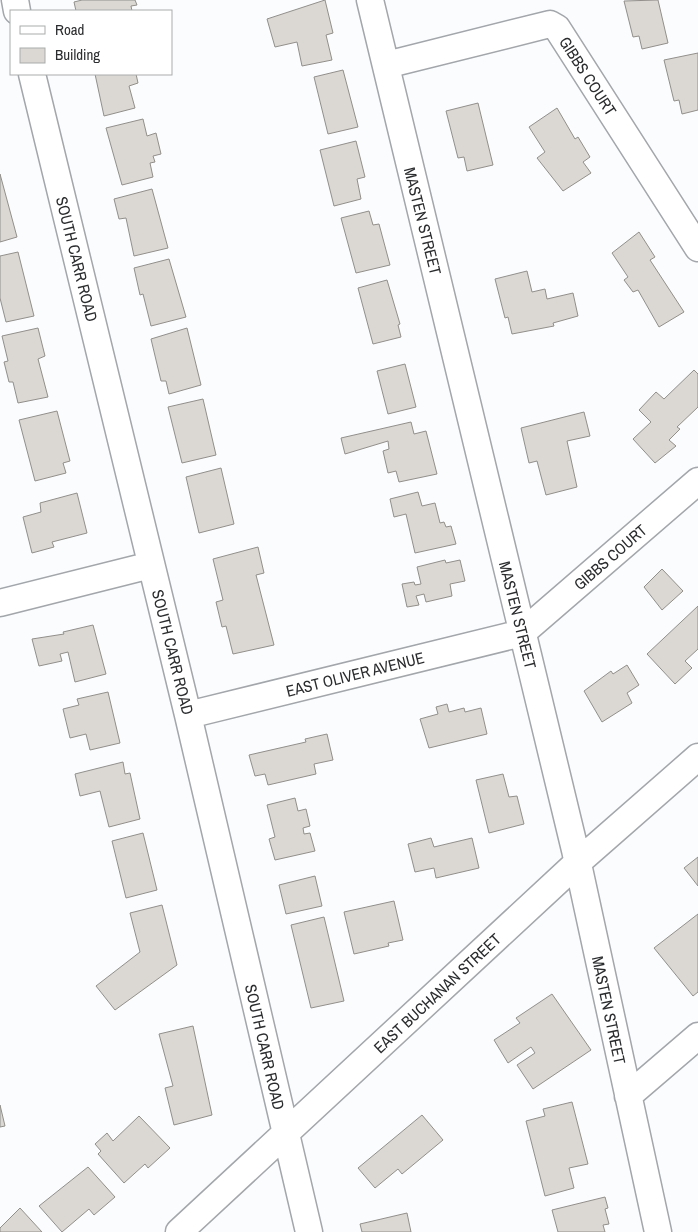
<svg xmlns="http://www.w3.org/2000/svg" width="698" height="1232" viewBox="0 0 698 1232" font-family="'Archivo Narrow',sans-serif">
  <rect width="100%" height="100%" fill="#fafcfe"/>
  <path fill="#dbd8d4" stroke="#928f8b" d="M82,0h53l2,5 -6,1 1,5h-56l-2,-9z
    M325,0l8,33 -7,2 6,25 -30,6 -5,-24 -22,5 -8,-28z
    M658,0l10,43 -26,6 -3,-13 -6,1 -9,-36z
    M698,53v57l-16,4 -3,-14 -5,1 -10,-41z
    M343,70l15,57 -30,7 -14,-57z
    M95,74h41l2,9 -9,3 6,22 -31,8z
    M478,103l15,62 -26,6 -3,-14 -6,1 -12,-47z
    M557,108l18,31 3,-2 12,20 -7,5 8,11 -28,18 -26,-33 8,-6 -16,-25z
    M143,119l4,17 9,-3 5,21 -8,2 2,6 -5,1 3,14 -31,8 -16,-57z
    M356,141l9,36 -8,2 4,20 -27,7 -14,-56z
    M0,174l17,63 -17,5z
    M152,189l16,59 -34,8 -8,-38 -7,1 -5,-20z
    M369,211l4,14 6,-1 11,41 -34,8 -15,-55z
    M639,232l16,25 -5,3 34,52 -25,15 -21,-37 -5,2 -9,-12 4,-3 -16,-24z
    M18,252l16,64 -28,6 -6,-24v-42z
    M169,259l17,58 -35,9 -8,-32 -3,1 -6,-27z
    M527,271l5,21 13,-3 2,10 26,-6 5,23 -25,7 1,3 -42,8 -4,-17 -3,1 -10,-39z
    M387,280l13,44 -2,1 3,12 -28,7 -15,-56z
    M38,328l7,28 -7,3 10,38 -30,6 -5,-21h-4l-5,-20 4,-1 -6,-25z
    M187,328l14,57 -32,9 -3,-13h-5l-10,-42z
    M405,364l11,43 -28,7 -11,-43z
    M694,370l4,4v33l-21,20 3,2 -11,11 7,6 -21,17 -22,-24 18,-17 -12,-12 17,-18 8,7z
    M203,399l13,56 -34,8 -14,-56z
    M57,411l13,50 -7,2 3,10 -31,8 -16,-61z
    M584,412l6,24 -23,5 10,46 -31,8 -9,-34 -8,2 -8,-35z
    M411,422l3,12 12,-3 11,43 -38,8 -3,-11 -8,2 -5,-22 6,-2 -1,-8 -43,13 -4,-16z
    M221,468l13,56 -35,9 -13,-56z
    M418,492l4,14 13,-3 5,20 4,-1 2,5 5,-1 5,18 -41,9 -9,-39 -12,3 -4,-18z
    M77,493l10,40 -35,9 2,5 -22,6 -9,-36 18,-5 -1,-9z
    M258,547l6,26 -8,2 18,70 -41,9 -7,-28 -4,1 -6,-25 7,-2 -10,-41z
    M445,560l1,3 14,-3 5,21 -15,3 2,12 -26,6 -2,-8 -8,2 3,9 -12,2 -5,-23 12,-2 1,3 6,-1 -4,-17z
    M662,569l21,22 -21,19 -18,-23z
    M698,606v43l-13,12 7,7 -17,16 -28,-30z
    M93,625l13,49 -31,8 -7,-30 -8,2 2,7 -23,5 -7,-27 32,-5 -1,-2z
    M627,665l12,20 -12,8 5,10 -30,19 -18,-31 27,-20 2,3z
    M108,692l12,51 -30,7 -4,-16 -16,4 -7,-29 16,-4 -2,-6z
    M447,704l2,8 15,-4 1,4 16,-4 6,26 -58,14 -9,-29 18,-5 -2,-7z
    M327,734l6,26 -19,4 2,10 -48,11 -3,-11 -10,2 -6,-21 57,-13 -1,-3z
    M123,762l2,12 5,-1 10,46 -31,8 -9,-36 -20,5 -5,-22z
    M503,774l6,23 8,-1 7,28 -35,9 -13,-53z
    M295,798l3,13 8,-2 4,17 -7,2 1,6 6,-1 5,18 -40,9 -6,-21 6,-2 -8,-32z
    M143,833l14,57 -31,8 -14,-57z
    M431,838l3,9 38,-9 7,30 -43,10 -2,-10 -19,4 -7,-28z
    M698,857v29l-14,-18z
    M315,876l7,30 -36,8 -7,-29z
    M394,901l9,39 -15,3 1,3 -35,8 -10,-42z
    M162,905l15,60 -62,45 -19,-24 44,-34 -10,-39z
    M698,914v78l-5,4 -39,-48z
    M324,917l20,84 -33,7 -20,-83z
    M552,994l39,56 -58,39 -16,-24 18,-12 -4,-6 -23,16 -14,-23 26,-17 -4,-5z
    M193,1026l19,89 -38,10 -9,-37 8,-2 -14,-52z
    M572,1102l16,62 -19,4 5,20 -29,8 -19,-75 19,-5 -2,-7z
    M0,1105l5,21 -5,1z
    M422,1115l21,25 -41,34 -4,-5 -23,19 -17,-20z
    M139,1116l31,32 -22,20 -3,-4 -21,19 -26,-29 3,-3 -6,-7 12,-11 6,8z
    M88,1167l27,30 -21,18 -5,-6 -27,23 -23,-26z
    M605,1197l3,11 -3,1 4,15 -6,1 2,7h-47l-6,-22z
    M20,1208l22,24h-42v-4z
    M407,1213l4,19h-49l-2,-8z"/>
  <g fill="none" stroke-linecap="round" stroke-linejoin="round">
    <g stroke="#a3a6aa" stroke-width="29">
      <path id="minor" d="M15,0l2,11
        M370,0l205,850 83,382
        M386,65l164,-41 7,4 141,220
        M32,74l156,641 121,517
        M0,603l151,-38
        M188,715l334,-82 176,-152
        M628,1096l70,-60
        M179,1232l398,-369 121,-106"/>
    </g>
    <use href="#minor" stroke="#fff" stroke-width="26"/>
  </g>
  <g text-anchor="middle" dominant-baseline="central" stroke-width="4" stroke-linejoin="round" paint-order="stroke">
    <g font-size="16" fill="#2b2c2e" stroke="#fff">
      <text transform="translate(588 76) rotate(57)">GIBBS COURT</text>
      <text transform="translate(423 221) rotate(76)">MASTEN STREET</text>
      <text transform="translate(77 259) rotate(76)">SOUTH CARR ROAD</text>
      <text transform="translate(610 557) rotate(-41)">GIBBS COURT</text>
      <text transform="translate(518 615) rotate(76)">MASTEN STREET</text>
      <text transform="translate(173 652) rotate(76)">SOUTH CARR ROAD</text>
      <text transform="translate(355 674) rotate(-14)">EAST OLIVER AVENUE</text>
      <text transform="translate(437 993) rotate(-43)">EAST BUCHANAN STREET</text>
      <text transform="translate(609 1010) rotate(78)">MASTEN STREET</text>
      <text transform="translate(265 1047) rotate(77)">SOUTH CARR ROAD</text>
    </g>
  </g>
  <rect x="10" y="10" width="162" height="65" fill="#ffffff" stroke="#aaabab"/>
  <rect x="20" y="26" width="25" height="8" fill="#ffffff" stroke="#aaabab"/>
  <text x="55" y="35" font-size="15" fill="#2b2c2e">Road</text>
  <rect x="20" y="48" width="25" height="15" fill="#dbd8d4" stroke="#aaabab"/>
  <text x="55" y="60" font-size="15" fill="#2b2c2e">Building</text>
</svg>
